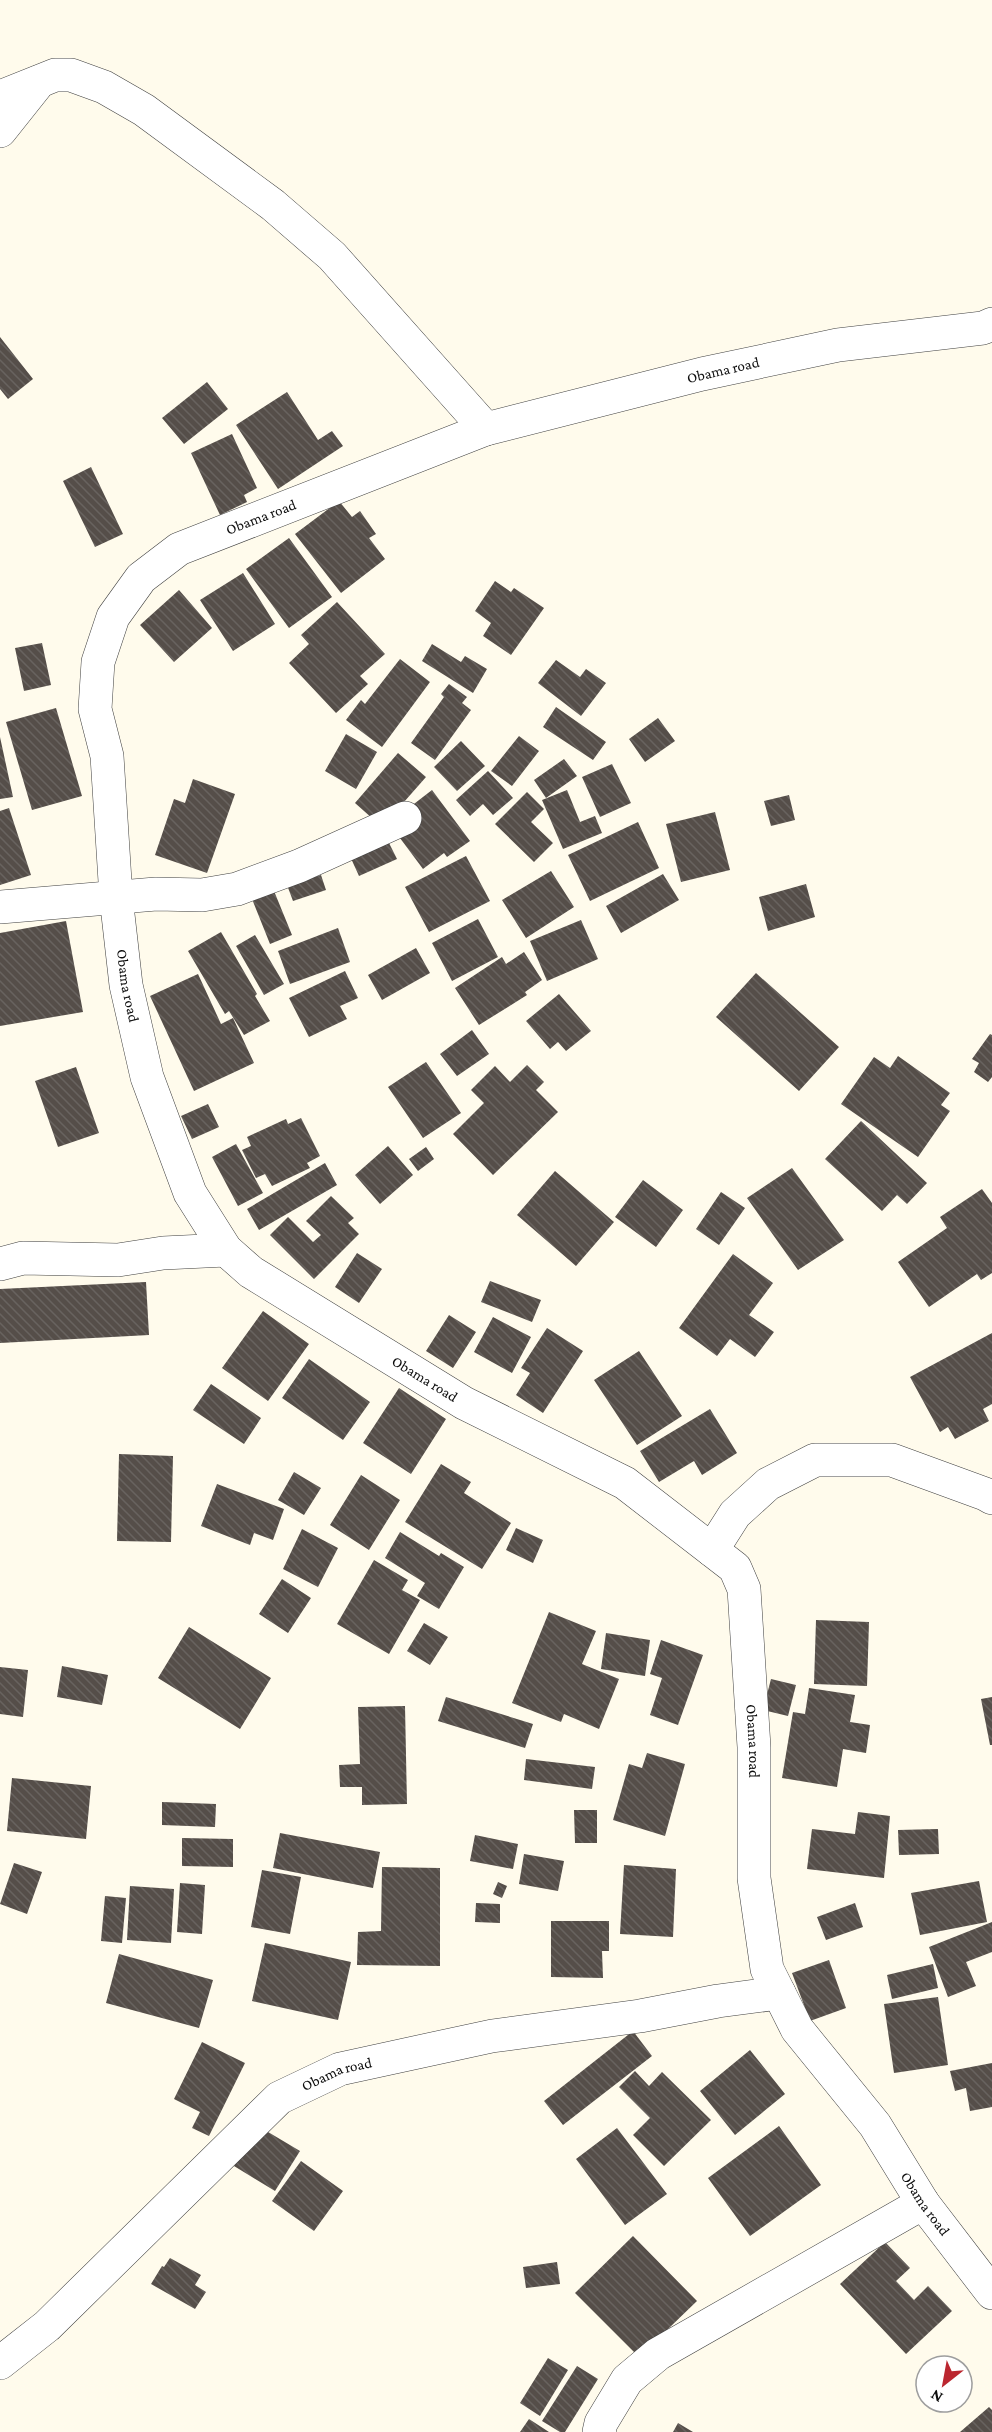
<svg xmlns="http://www.w3.org/2000/svg" width="992" height="2432" viewBox="0 0 992 2432" font-family="'Crimson Pro',serif">
  <defs>
    <pattern id="building-back-hatch" width="6" height="6" patternUnits="userSpaceOnUse" patternTransform="scale(1.5)"><rect width="6" height="6" fill="#554e49"/><path d="M-1 5l2 2M0 0l6 6M5-1l2 2" fill="none" stroke="#68635f"/></pattern>
  </defs>
  <rect width="100%" height="100%" fill="#fffbec"/>
  <path fill="url(#building-back-hatch)" d="M0,337l33,42 -25,20 -8,-10z
    M207,382l21,27 -44,35 -22,-26z
    M287,392l31,48 14,-9 11,15 -65,43 -42,-64z
    M232,434l25,54 -13,7 3,7 -27,13 -29,-62z
    M91,467l32,67 -28,13 -32,-66z
    M339,501l13,16 8,-6 16,23 -7,4 16,21 -44,34 -46,-59z
    M289,538l43,59 -43,31 -43,-59z
    M243,573l32,51 -42,27 -33,-51z
    M495,581l16,11 3,-4 30,20 -33,47 -28,-19 8,-13 -16,-12z
    M179,590l33,38 -38,34 -34,-37z
    M337,602l48,52 -25,22 8,8 -32,29 -47,-50 20,-19 -8,-9z
    M42,643l9,42 -27,6 -9,-43z
    M432,644l29,18 4,-6 22,13 -14,24 -51,-32z
    M400,659l30,23 -48,65 -36,-27 15,-20 4,4z
    M556,660l24,17 6,-8 20,14 -25,33 -43,-33z
    M449,684l18,13 -5,6 9,7 -36,50 -24,-17 33,-46 -3,-3z
    M556,707l50,35 -13,18 -50,-33z
    M56,708l26,88 -50,14 -26,-88z
    M658,718l17,23 -30,21 -16,-23z
    M346,734l31,18 -21,37 -31,-18z
    M519,736l20,15 -27,35 -21,-15z
    M0,737l13,60 -13,2z
    M461,741l24,25 -28,25 -23,-24z
    M398,753l28,24 -44,50 -27,-24z
    M564,759l13,17 -31,22 -12,-18z
    M612,764l19,39 -31,14 -18,-40z
    M488,771l25,27 -20,17 -10,-11 -13,12 -14,-16z
    M193,779l42,15 -28,79 -52,-18 19,-56 11,4z
    M432,790l38,51 -23,16 -3,-4 -21,16 -29,-39 16,-23z
    M567,790l13,32 15,-6 7,17 -39,16 -21,-49z
    M527,792l17,17 -13,13 22,21 -19,19 -39,-38z
    M789,795l6,25 -24,6 -7,-25z
    M9,808l22,67 -31,10v-74z
    M715,812l15,58 -49,12 -15,-58z
    M638,822l21,46 -69,33 -22,-46z
    M386,837l11,22 -38,17 -10,-22z
    M466,856l24,45 -61,31 -24,-45z
    M551,871l23,36 -48,31 -24,-38z
    M663,874l16,26 -58,33 -15,-27z
    M321,875l5,15 -33,11 -6,-16z
    M806,884l9,33 -47,14 -9,-34z
    M274,891l18,44 -22,9 -18,-45z
    M478,919l20,38 -46,24 -20,-38z
    M581,920l17,39 -51,22 -17,-40z
    M66,921l17,91 -83,14v-93z
    M338,928l12,34 -60,22 -12,-33z
    M221,932l36,62 -2,2 15,25 -26,14 -15,-24 -4,3 -37,-63z
    M255,935l29,49 -20,11 -28,-49z
    M416,948l14,25 -48,27 -14,-25z
    M524,952l18,28 -17,12 2,3 -48,30 -24,-37 47,-31 4,7z
    M345,971l13,27 -18,8 7,13 -38,18 -20,-39z
    M756,973l83,74 -40,44 -83,-74z
    M198,974l23,50 12,-6 21,45 -60,28 -44,-95z
    M559,994l32,37 -25,20 -8,-9 -8,7 -24,-28z
    M472,1030l17,24 -32,22 -17,-22z
    M990,1034l2,1v42l-4,5 -14,-10 5,-9 -7,-4z
    M898,1056l52,37 -9,12 9,6 -32,46 -77,-53 33,-47 16,11z
    M426,1062l35,51 -38,25 -35,-51z
    M527,1065l17,17 -8,8 22,22 -65,63 -40,-41 31,-31 -13,-13 24,-24 15,16z
    M76,1067l23,66 -41,14 -23,-66z
    M208,1104l11,23 -27,12 -11,-23z
    M301,1118l19,38 -13,7 3,5 -38,18 -7,-12 -9,4 -14,-28 9,-4 -4,-9 39,-18 2,5z
    M861,1121l66,62 -20,21 -10,-9 -15,16 -57,-52z
    M236,1144l27,49 -25,13 -26,-49z
    M388,1146l25,29 -33,29 -25,-29z
    M426,1147l8,12 -16,12 -9,-12z
    M325,1163l12,22 -78,45 -12,-21z
    M792,1168l52,72 -46,30 -51,-72z
    M555,1171l59,51 -38,44 -59,-51z
    M643,1180l40,30 -27,37 -41,-30z
    M982,1189l10,14v70l-11,7 -4,-6 -48,33 -31,-45 49,-34 -7,-11z
    M721,1192l24,16 -26,37 -23,-16z
    M331,1196l23,22 -6,5 11,11 -45,45 -44,-44 18,-18 25,25 8,-7 -15,-14z
    M357,1253l25,16 -23,34 -24,-16z
    M733,1254l40,29 -24,32 25,17 -19,25 -25,-18 -13,17 -38,-28z
    M490,1281l51,19 -9,22 -51,-20z
    M146,1282l3,53 -149,8v-54z
    M263,1311l46,33 -41,57 -46,-33z
    M449,1315l27,17 -23,36 -27,-17z
    M493,1317l38,20 -19,36 -38,-21z
    M547,1328l36,23 -40,62 -27,-18 14,-22 -9,-5z
    M992,1333v71l-9,5 6,12 -34,18 -7,-12 -8,5 -30,-55z
    M639,1351l43,65 -45,29 -43,-65z
    M309,1359l61,43 -27,38 -61,-42z
    M211,1384l50,34 -17,26 -51,-34z
    M399,1388l47,31 -35,55 -48,-31z
    M710,1409l27,44 -35,22 -8,-14 -35,21 -19,-31z
    M119,1454l54,2 -2,86 -54,-1z
    M441,1464l30,18 -7,11 47,30 -29,46 -77,-47z
    M294,1472l27,16 -17,27 -26,-15z
    M361,1475l39,25 -31,50 -39,-25z
    M217,1484l67,25 -11,31 -19,-7 -4,12 -49,-19z
    M516,1528l27,12 -10,23 -27,-13z
    M302,1529l36,19 -20,39 -35,-18z
    M400,1532l39,24 2,-3 23,14 -25,42 -22,-13 8,-13 -40,-25z
    M374,1560l34,20 -6,10 18,10 -31,54 -52,-30z
    M282,1579l29,19 -23,35 -29,-19z
    M549,1612l47,19 -14,33 37,15 -20,50 -35,-15 -3,8 -49,-19z
    M816,1620l53,2 -2,64 -53,-2z
    M424,1623l24,14 -18,28 -23,-14z
    M189,1627l82,51 -31,51 -82,-51z
    M606,1633l44,7 -5,36 -44,-7z
    M661,1640l42,15 -25,70 -28,-10 12,-37 -12,-4z
    M62,1666l46,9 -6,30 -45,-8z
    M0,1667l28,3 -5,47 -23,-3z
    M771,1679l25,6 -8,31 -25,-6z
    M809,1688l46,7 -5,27 20,3 -4,28 -23,-4 -6,38 -55,-9 11,-66 12,2z
    M446,1697l87,27 -8,24 -87,-27z
    M992,1697v48h-2l-9,-46z
    M405,1706l2,98 -45,1v-18h-22l-1,-22 21,-1 -2,-57z
    M647,1753l38,11 -20,72 -52,-16 16,-56 13,4z
    M526,1759l69,8 -3,22 -68,-9z
    M12,1778l79,8 -5,53 -79,-8z
    M162,1802l54,2 -1,23 -53,-2z
    M574,1810h23v33h-22z
    M858,1812l32,4 -6,62 -77,-9 5,-40 43,5z
    M938,1829l1,25 -40,1 -1,-25z
    M280,1833l100,19 -7,36 -100,-20z
    M475,1835l43,9 -5,25 -43,-8z
    M182,1838l51,1v28l-51,-1z
    M524,1854l40,7 -6,30 -39,-7z
    M14,1863l28,9 -15,42 -27,-10z
    M624,1865l52,4 -3,68 -53,-3z
    M382,1867l58,1v98l-83,-1 1,-33 23,-1z
    M262,1870l39,7 -11,57 -39,-7z
    M979,1881l8,41 -67,13 -9,-42z
    M498,1882l9,4 -5,12 -9,-4z
    M180,1883l25,2 -3,49 -25,-2z
    M130,1886l44,3 -3,54 -44,-3z
    M105,1896l21,2 -4,45 -21,-2z
    M476,1903l24,1v19l-25,-1z
    M855,1903l8,24 -37,13 -9,-23z
    M551,1921h58v30h-7l1,27 -52,-1z
    M992,1922v30l-26,10 10,24 -28,11 -19,-50z
    M265,1943l86,19 -13,58 -86,-19z
    M119,1954l94,26 -14,48 -93,-25z
    M829,1960l17,48 -36,13 -18,-48z
    M933,1964l5,24 -46,11 -5,-24z
    M938,1997l10,68 -54,8 -10,-69z
    M633,2031l19,25 -89,69 -19,-24z
    M202,2042l43,21 -36,73 -17,-8 8,-16 -26,-13z
    M750,2050l35,44 -50,41 -35,-44z
    M992,2063v44l-22,4 -4,-23 -11,3 -5,-20z
    M635,2071l14,15 13,-14 49,48 -47,46 -31,-31 17,-17 -31,-31z
    M258,2126l42,25 -25,40 -41,-25z
    M779,2126l42,59 -71,51 -42,-58z
    M617,2128l50,66 -42,31 -49,-66z
    M301,2161l42,30 -29,40 -42,-30z
    M633,2236l64,65 -58,56 -64,-64z
    M885,2242l25,26 -14,13 18,19 14,-14 24,25 -46,43 -66,-70z
    M170,2258l31,17 -6,10 11,7 -11,17 -44,-25 11,-18 2,1z
    M557,2262l3,22 -34,4 -3,-21z
    M548,2358l20,12 -28,46 -20,-13z
    M577,2366l21,13 -33,53h-5l-18,-11z
    M989,2407l3,3v22h-32z
    M529,2419l20,13h-29z
    M678,2423l15,9h-20z"/>
  <g fill="none" stroke-linecap="round" stroke-linejoin="round">
    <g stroke="#404040" stroke-width="34">
      <g id="minor">
        <path d="M0,97l55,-22h16l33,12 40,23 129,95 59,51 154,173"/>
        <path d="M0,131l39,-49"/>
        <path id="s1" d="M992,324l-9,4 -145,17 -136,29 -216,55 -307,120 -38,29 -28,39 -15,45 -3,47 12,47 9,141 10,88 21,92 43,116 36,57 25,22 213,131 161,80 110,85 9,21 10,158v131l13,91 30,60 78,96 48,78 69,90"/>
        <path d="M0,907l156,-13 46,1 35,-6 62,-23 106,-48"/>
        <path d="M0,1264l23,-6 95,2 45,-7 63,-3"/>
        <path d="M712,1550l23,-36 33,-30 47,-24h77l93,34 7,4"/>
        <path id="s2" d="M0,2363l47,-37 232,-228 61,-29 152,-33 148,-20 78,-15 61,-8"/>
        <path d="M599,2432l2,-9 26,-43 31,-26 265,-151"/>
      </g>
    </g>
    <use href="#minor" stroke="#fff" stroke-width="33"/>
  </g>
  <g text-anchor="middle" dominant-baseline="central" stroke-width="6" stroke-linejoin="round" paint-order="stroke">
    <g font-size="15" fill="#0d0d0d" stroke="#fff">
      <text transform="translate(723 370) rotate(-13)">Obama road</text>
      <text transform="translate(261 517) rotate(-21)">Obama road</text>
      <text stroke="none"><textPath href="#s1" startOffset="1317">Obama road</textPath></text>
      <text stroke="none"><textPath href="#s1" startOffset="1839">Obama road</textPath></text>
      <text stroke="none"><textPath href="#s1" startOffset="2379">Obama road</textPath></text>
      <text stroke="none"><textPath href="#s2" startOffset="448">Obama road</textPath></text>
      <text stroke="none"><textPath href="#s1" startOffset="2892">Obama road</textPath></text>
    </g>
  </g>
  <g transform="translate(944 2384) rotate(211)"><circle r="28" fill="#ffffff" stroke="#9e9e9e" stroke-width="1.5"/>
  <path d="M0-4.5L10 22L0 15L-10 22Z" fill="#bb262f"/>
  <text y="-9" font-size="16" font-weight="bold" text-anchor="middle" fill="#0d0d0d">N</text>
  </g>
</svg>
